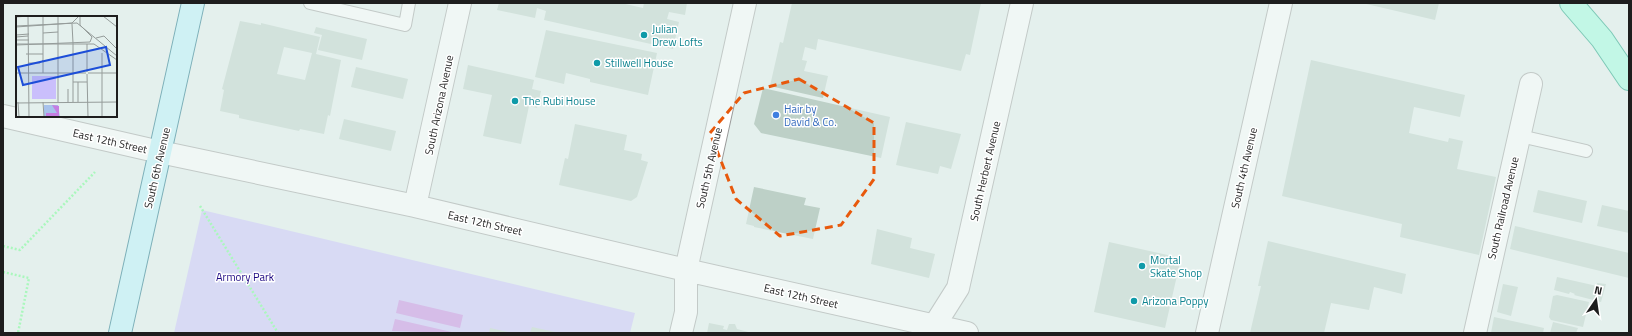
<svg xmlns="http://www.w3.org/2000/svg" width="1632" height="336" viewBox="0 0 1632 336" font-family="'Titillium Web',sans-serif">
  <rect width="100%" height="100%" fill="#e4f0ed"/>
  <path fill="#cabffc" d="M202,210l433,103 -5,20h-456z"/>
  <path fill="#c57ee2" d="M399,300l64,15 -3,13 -64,-15z
    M395,319l61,14 -64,-2z"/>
  <path fill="#bdd0c7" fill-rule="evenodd" d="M499,3h122l22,5 1,-5h43l-2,12 -16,-3 -2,7 12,3 -6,27 -129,-29 2,-9 -9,-3 -2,10 -38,-8z
    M792,3h189l-11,52 -4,-1 -5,17 -143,-32 -2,11 -11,-3 -3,13 5,1 -3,10 24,5 -5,22 -53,-12 10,-44 3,1z
    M1362,3h77l-4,17z
    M240,21l21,4v-2l59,14 -4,17 25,6 -11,56 -2,-1 -4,19 -24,-5 -1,2 -60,-13v-3l-19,-4 4,-21 -2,-1zM284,47l28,6 -7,27 -28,-6z
    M316,27l51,12 -5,21 -44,-10 4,-15 -8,-2z
    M546,30l111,23 -9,42 -58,-13v-3l-24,-6 -2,11 -29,-7z
    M1311,60l154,35 -5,22 -46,-10 -5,26 39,9 1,-4 14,3 -6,28 39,8 -17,78 -79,-18 2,-13 -120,-28z
    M468,65l66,15 -2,9 9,2 -4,17 -8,-2 -8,38 -38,-8 9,-41 -29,-6z
    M356,67l52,12 -5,20 -52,-12z
    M763,88l127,29 -9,41 -120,-25 -7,-9z
    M344,119l52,12 -5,20 -52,-12z
    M906,122l55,12 -10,35 -11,-3 -2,8 -42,-9z
    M575,124l52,11 -3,15 18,4 -1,6 7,2 -11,35 -6,4 -72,-16 6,-27 3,1z
    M754,187l52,11 -2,7 16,3 -7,31 -59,-12v-1l-8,-2z
    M1538,190l49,11 -5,22 -49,-11z
    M1602,205l27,6v22l-32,-7z
    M1515,226l114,27v25l-119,-29z
    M877,229l35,9 -2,10 25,6 -6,24 -58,-14z
    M1268,241l138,33 -4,20 -28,-7 -5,23 -38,-7 -7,30h-74l11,-47h-3z
    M1109,242l72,16 -16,70 -71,-16z
    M1557,277l40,9v-3l9,1 -5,18 -27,-7 1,-1 -5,-2 -1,2 -15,-4z
    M1503,284l15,3 -7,29 -14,-4z
    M1557,295l32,7 -6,25 -32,-7 -2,-3 4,-21z
    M1494,317l50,11 -1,5h-52z
    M1553,322l25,6 -2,5h-26z
    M709,323l15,3 -1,3 4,1 2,-6h6l2,5 15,4h-45z
    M532,327l23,5v1h-25z
    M490,328l18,4v1h-19z"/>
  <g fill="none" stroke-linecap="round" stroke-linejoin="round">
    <g stroke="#9b9b9b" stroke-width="14">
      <path id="service" d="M310,3l95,22 4,-22
        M1520,136l66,15"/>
    </g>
    <g stroke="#9b9b9b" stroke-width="24">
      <path id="minor" d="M3,116l157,36 255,54 271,64 281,63
        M415,206l45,-203
        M681,333l5,-21v-42
        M933,333l1,-7 24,-38 64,-285
        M1475,333l56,-249"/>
    </g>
    <g stroke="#9b9b9b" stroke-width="24">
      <path id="tertiary" d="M686,270l59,-267
        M1207,333l74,-330"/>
    </g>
    <g stroke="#00617a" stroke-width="24">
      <path id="secondary" d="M120,333l73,-330"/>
    </g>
    <g stroke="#009875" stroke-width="24">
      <path id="primary" d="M1571,3l31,36 27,40"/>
    </g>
    <path stroke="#65ff84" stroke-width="2.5" stroke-dasharray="2 2" stroke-linecap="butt" d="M200,206l78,127
      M3,246l17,4 75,-78
      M3,272l26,6 -11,55"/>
    <use href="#service" stroke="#fff" stroke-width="12"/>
    <use href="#minor" stroke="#fff" stroke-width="22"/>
    <use href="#tertiary" stroke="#fff" stroke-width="22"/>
    <use href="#secondary" stroke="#b5f2fc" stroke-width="22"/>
    <use href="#primary" stroke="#9fd" stroke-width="22"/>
  </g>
  <path d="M0 0H1632V336H0ZM799,79l75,44v56l-33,46 -61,11 -44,-37 -26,-66 34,-40z" fill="#e4f0ed" fill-opacity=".55" fill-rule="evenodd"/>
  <path fill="none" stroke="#e8590c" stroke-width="3" stroke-dasharray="8 5" stroke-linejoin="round" d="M799,79l75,44v56l-33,46 -61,11 -44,-37 -26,-66 34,-40z"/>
  <g fill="#0f9aa8" stroke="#fff" stroke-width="1.5">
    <circle cx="644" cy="35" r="4"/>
    <circle cx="597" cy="63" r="4"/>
    <circle cx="515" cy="101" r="4"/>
    <circle cx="1142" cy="266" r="4"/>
    <circle cx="1134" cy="301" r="4"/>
  </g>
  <circle fill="#3f7fe0" stroke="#fff" stroke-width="1.5" cx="776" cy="115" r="4"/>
  <g text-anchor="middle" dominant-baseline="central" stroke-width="3" stroke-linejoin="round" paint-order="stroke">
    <g font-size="11" fill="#0d838f" stroke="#fff" text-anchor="start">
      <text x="652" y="29">Julian<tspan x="652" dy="13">Drew Lofts</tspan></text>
      <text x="605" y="63">Stillwell House</text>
      <text x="523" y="101">The Rubi House</text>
      <text x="1150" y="260">Mortal<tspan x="1150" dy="13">Skate Shop</tspan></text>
      <text x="1142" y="301">Arizona Poppy</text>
    </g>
    <g font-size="11" fill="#1e1e1e" stroke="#fff">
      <text transform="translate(439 105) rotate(-78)">South Arizona Avenue</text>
      <text transform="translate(110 141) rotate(13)">East 12th Street</text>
      <text transform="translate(157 168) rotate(-77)">South 6th Avenue</text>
      <text transform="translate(709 168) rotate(-77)">South 5th Avenue</text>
      <text transform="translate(1244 168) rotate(-77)">South 4th Avenue</text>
      <text transform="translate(985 171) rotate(-77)">South Herbert Avenue</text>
      <text transform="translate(1503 208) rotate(-77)">South Railroad Avenue</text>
      <text transform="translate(485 223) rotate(13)">East 12th Street</text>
      <text transform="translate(801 296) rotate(13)">East 12th Street</text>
    </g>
    <g font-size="11" fill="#366cbe" stroke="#fff" text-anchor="start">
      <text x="784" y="109">Hair by<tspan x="784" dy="13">David &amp; Co.</tspan></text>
    </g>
    <g font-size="11" fill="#1d0782" stroke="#fff">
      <text x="245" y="277">Armory Park</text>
    </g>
  </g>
  <g transform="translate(16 16)">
    <rect width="101" height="101" fill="#e4f0ed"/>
    <path d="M28,89h14l2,12h-16z" fill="#a7c2ec"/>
    <path d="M16,60h24v23h-24z" fill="#cabffc"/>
    <path d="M36,89l7,1v10h-13v-3h11z" fill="#c57ee2"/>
    <path fill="none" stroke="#959c9a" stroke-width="1" d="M12,0l1,101M27,0v57M42,0v86M87,0l14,11M0,1l12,-1M56,8l1,19M0,10l61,-3 40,33M0,11l56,-4 7,-7M27,17l15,-1M0,19l13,-1M0,21l12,-1M80,22l8,-2 13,13M0,24h13M0,28h78l23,16M71,28v28M0,29l74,-3 2,-5 -12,-12v-9M86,37v64M10,38h17M13,47h11l3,-3M101,56v36M0,57h70M72,57h29M71,58l1,43M57,66h14M62,66v20M52,73v13M2,86l1,15M27,86l1,15M57,86v-59M0,87l101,-1"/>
    <path fill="#1d4ed8" fill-opacity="0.15" stroke="#1d4ed8" stroke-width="2" d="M90,31l4,18 -87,20 -5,-18z"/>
    <rect width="101" height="101" fill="none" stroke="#1e1e1e" stroke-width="2"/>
  </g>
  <rect width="1632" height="336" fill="none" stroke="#1e1e1e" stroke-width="8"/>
  <g transform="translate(1596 300) rotate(13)" stroke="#ffffff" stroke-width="3" paint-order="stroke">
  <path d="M0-3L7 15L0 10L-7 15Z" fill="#1e1e1e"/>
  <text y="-6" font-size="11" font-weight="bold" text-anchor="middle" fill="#1e1e1e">N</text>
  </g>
</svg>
